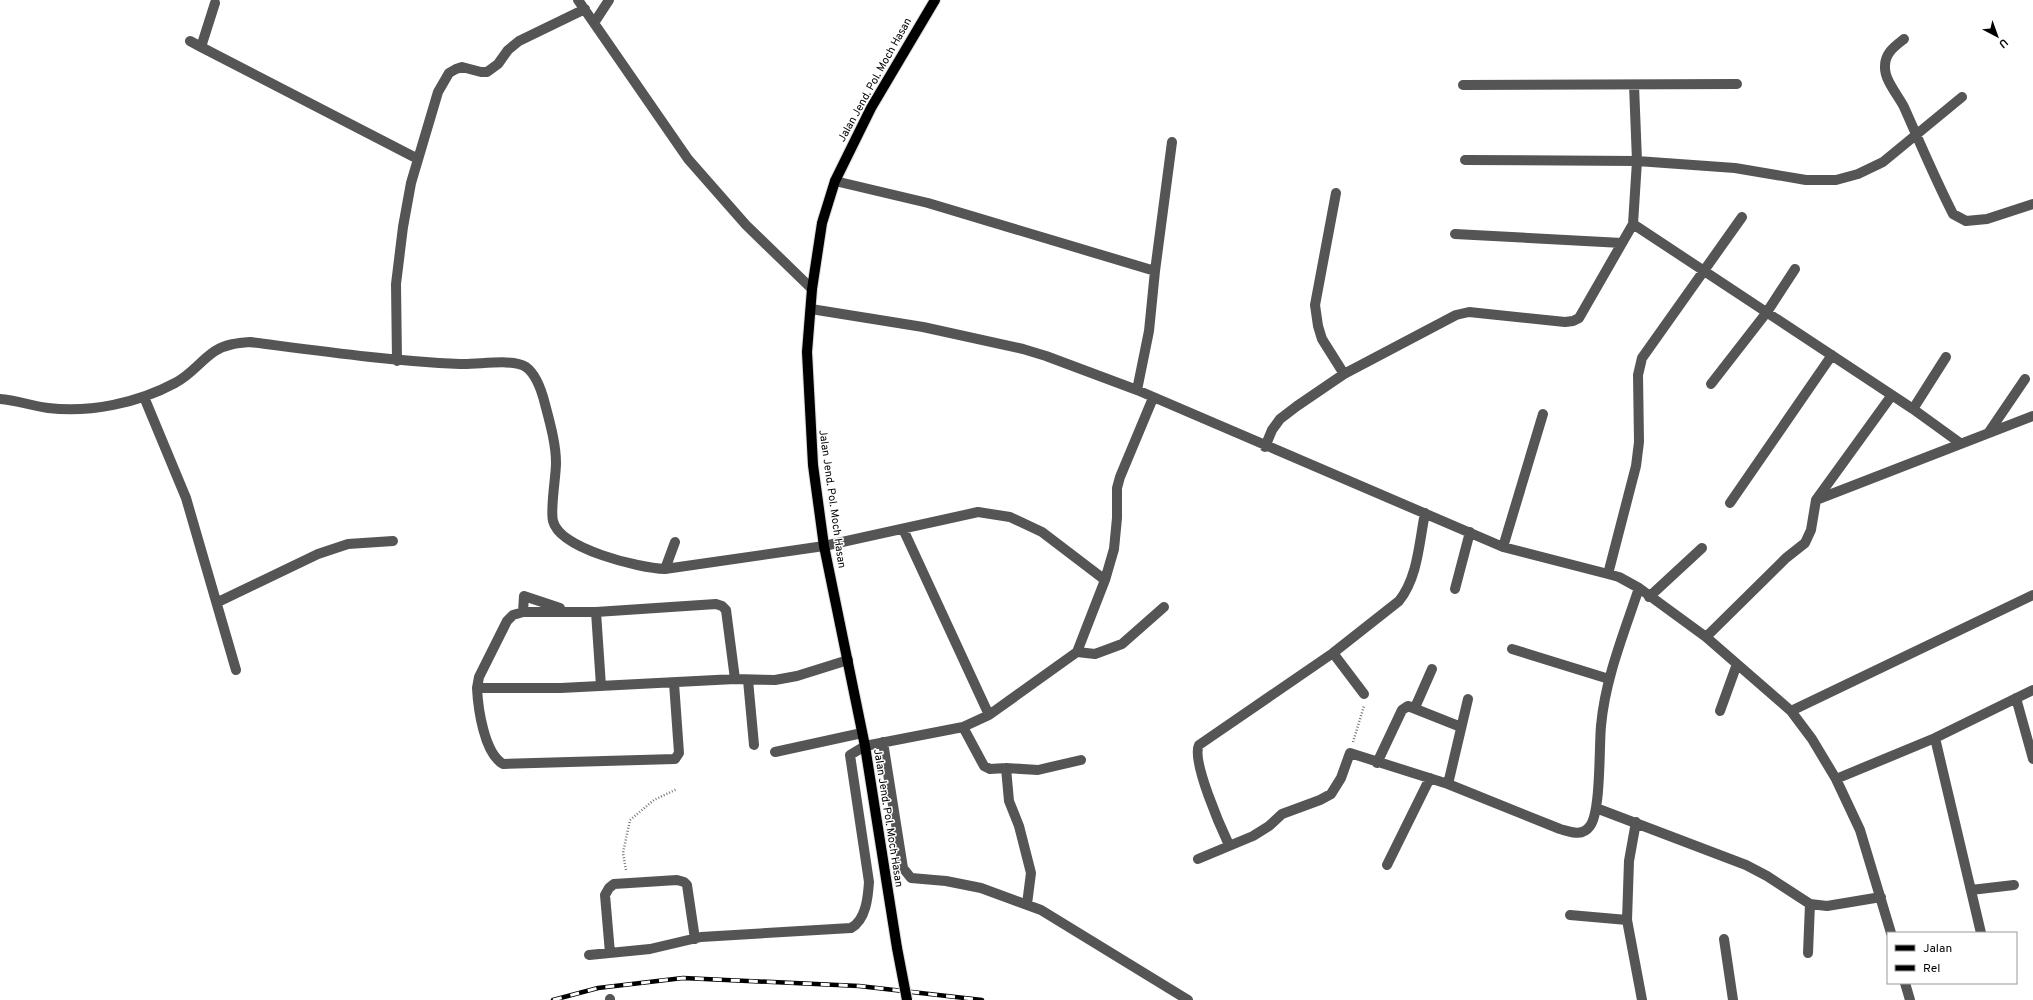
<svg xmlns="http://www.w3.org/2000/svg" width="2033" height="1000" viewBox="0 0 2033 1000" font-family="Overpass,sans-serif">
  <rect width="100%" height="100%" fill="#fff"/>
  <g fill="none" stroke-linecap="round" stroke-linejoin="round">
    <g stroke="#dbdbdb" stroke-width="12">
      <path id="major" d="M897,948l-32,-202 -41,-200 -11,-81 -6,-113 5,-63 10,-66 13,-42 36,-73 64,-108"/>
    </g>
    <path stroke="#777" stroke-width="2.5" stroke-dasharray="1 2" stroke-linecap="butt" d="M1353,742l11,-36
      M626,870l-3,-17 7,-33 24,-20 23,-11"/>
    <path stroke="#555" stroke-width="10" d="M578,0l110,159 58,66 66,64
      M215,3l-14,44 217,112
      M594,23l15,-23
      M1904,39c-9,7 -19,14 -19,27 -1,14 13,29 19,41 16,36 31,72 49,107l13,7 21,-2 46,-15
      M190,41l11,6
      M1463,85l274,-1
      M1465,160l172,1 98,7 71,12h30l22,-6 25,-12 79,-65
      M835,181l93,22 227,68 -6,60 -12,59
      M1336,193l-21,112 3,21 4,13 22,35
      M1633,224l280,185 47,34
      M1455,234l167,9
      M1155,271l17,-129
      M811,309l112,18 100,22 23,7 91,34 366,157 105,27 11,3 20,11 67,49 85,74 21,28 24,40 24,51 31,103
      M397,361l-1,-77 7,-57 8,-44 27,-91 11,-19 7,-4 6,-2 19,5h6l11,-8 10,-14 11,-9 66,-32
      M1711,384l56,-72 28,-43
      M144,397l42,101 50,172
      M0,399c16,1 32,7 48,9 42,5 90,-5 127,-25 16,-8 26,-23 40,-32 11,-7 23,-8 35,-9 70,9 140,19 210,22 18,1 52,-6 66,3 11,8 16,25 19,37 5,19 11,40 11,59 0,14 -6,46 -3,58 7,28 86,47 112,48l159,-23 154,-34 32,5 32,15 63,48
      M1913,409l33,-52
      M1989,432l36,-53
      M1265,447l7,-17 8,-11 17,-13 47,-32 112,-59 13,-3 96,10 8,-1 6,-3 54,-94 4,-63 -3,-76
      M1816,500l217,-84
      M1730,503l102,-148
      M903,529l86,186
      M1503,547l40,-133
      M665,569l10,-27
      M1608,574l28,-108 3,-24 -1,-67 4,-17 100,-141
      M1455,589l15,-57
      M1649,597l53,-49
      M218,602l100,-48 30,-10 45,-3
      M523,612l1,-16 36,12
      M596,612l5,74
      M1706,637l80,-79 19,-15 6,-13 5,-30 76,-105
      M1512,649l97,30
      M1077,652l18,2 27,-10 42,-37
      M1333,653l31,41
      M735,679l-9,-69 -4,-4 -6,-2 -120,8h-73l-10,3 -6,6 -28,56 -2,11h84l174,-9 40,1 22,-4 51,-16
      M748,680l6,65
      M477,688c1,20 7,65 26,76l172,-5 4,-6 -5,-70
      M2016,698l17,61
      M1413,708l48,19
      M1720,711l17,-47
      M1791,711l242,-116
      M963,727l21,39 6,3 16,-1 32,2 43,-10
      M1935,738l46,195
      M883,742l20,126 8,10 35,3 35,7 60,22 147,90
      M775,752l87,-19
      M1377,763l25,-53 6,-4 5,2 4,-5 15,-34
      M1006,768l3,33 10,25 12,47 -4,31
      M1836,779l99,-41 98,-48
      M1448,784l20,-85
      M1596,808l150,57 21,11 43,28 17,2 54,-9
      M1636,822l-7,39 -2,59 15,80
      M1229,845c-8,-17 -38,-85 -30,-100l134,-92 66,-52c19,-24 20,-58 26,-88
      M1198,859l55,-23 16,-10 13,-12 38,-14 11,-6 10,-16 9,-25 98,31 112,45c11,3 22,8 30,-3 11,-14 9,-80 11,-100 4,-47 23,-93 38,-138
      M1387,865l43,-87
      M1971,890l43,-5
      M1570,915l57,5
      M1724,939l9,61
      M610,953l-5,-58 4,-7 5,-4 63,-4 7,2 3,3 8,54
      M1808,953l2,-49
      M589,955l61,-6 51,-12 150,-9c15,-8 17,-31 18,-46l-19,-127 15,-9 98,-19 26,-12 88,-63 28,-72 9,-31 3,-31v-30l3,-11 33,-79
      M1905,983l5,17
      M610,999v1"/>
    <use href="#major" stroke="#000" stroke-width="10"/>
    <g stroke="#000" stroke-width="4.5">
      <path id="rail" d="M553,1000l45,-12 85,-10 176,8 123,14"/>
    </g>
    <use href="#rail" stroke="#fff" stroke-width="3" stroke-dasharray="9" stroke-linecap="butt"/>
    <g stroke="#dbdbdb" stroke-width="12" stroke-linecap="butt">
      <path id="major-bridge" d="M897,948l10,52"/>
    </g>
    <use href="#major-bridge" stroke="#000" stroke-width="10"/>
  </g>
  <g text-anchor="middle" dominant-baseline="central" stroke-width="3" stroke-linejoin="round" paint-order="stroke">
    <g font-size="11" fill="#000" stroke="#fff">
      <text transform="translate(875 80) rotate(-61)">Jalan Jend. Pol. Moch Hasan</text>
      <text transform="translate(832 499) rotate(82)">Jalan Jend. Pol. Moch Hasan</text>
      <text transform="translate(888 818) rotate(81)">Jalan Jend. Pol. Moch Hasan</text>
    </g>
  </g>
  <rect x="1887" y="932" width="130" height="52" fill="#ffffff" stroke="#999999"/>
  <rect x="1895" y="945" width="20" height="6" fill="#000000" stroke="#999999"/>
  <text x="1923" y="952" font-size="12" fill="#000000">Jalan</text>
  <rect x="1895" y="965" width="20" height="6" fill="#000000" stroke="#999999"/>
  <text x="1923" y="972" font-size="12" fill="#000000">Rel</text>
  <g transform="translate(1997 36) rotate(139)" stroke="#ffffff" stroke-width="3" paint-order="stroke">
  <path d="M0-3L7 15L0 10L-7 15Z" fill="#000000"/>
  <text y="-6" font-size="11" font-weight="bold" text-anchor="middle" fill="#000000">U</text>
  </g>
</svg>
